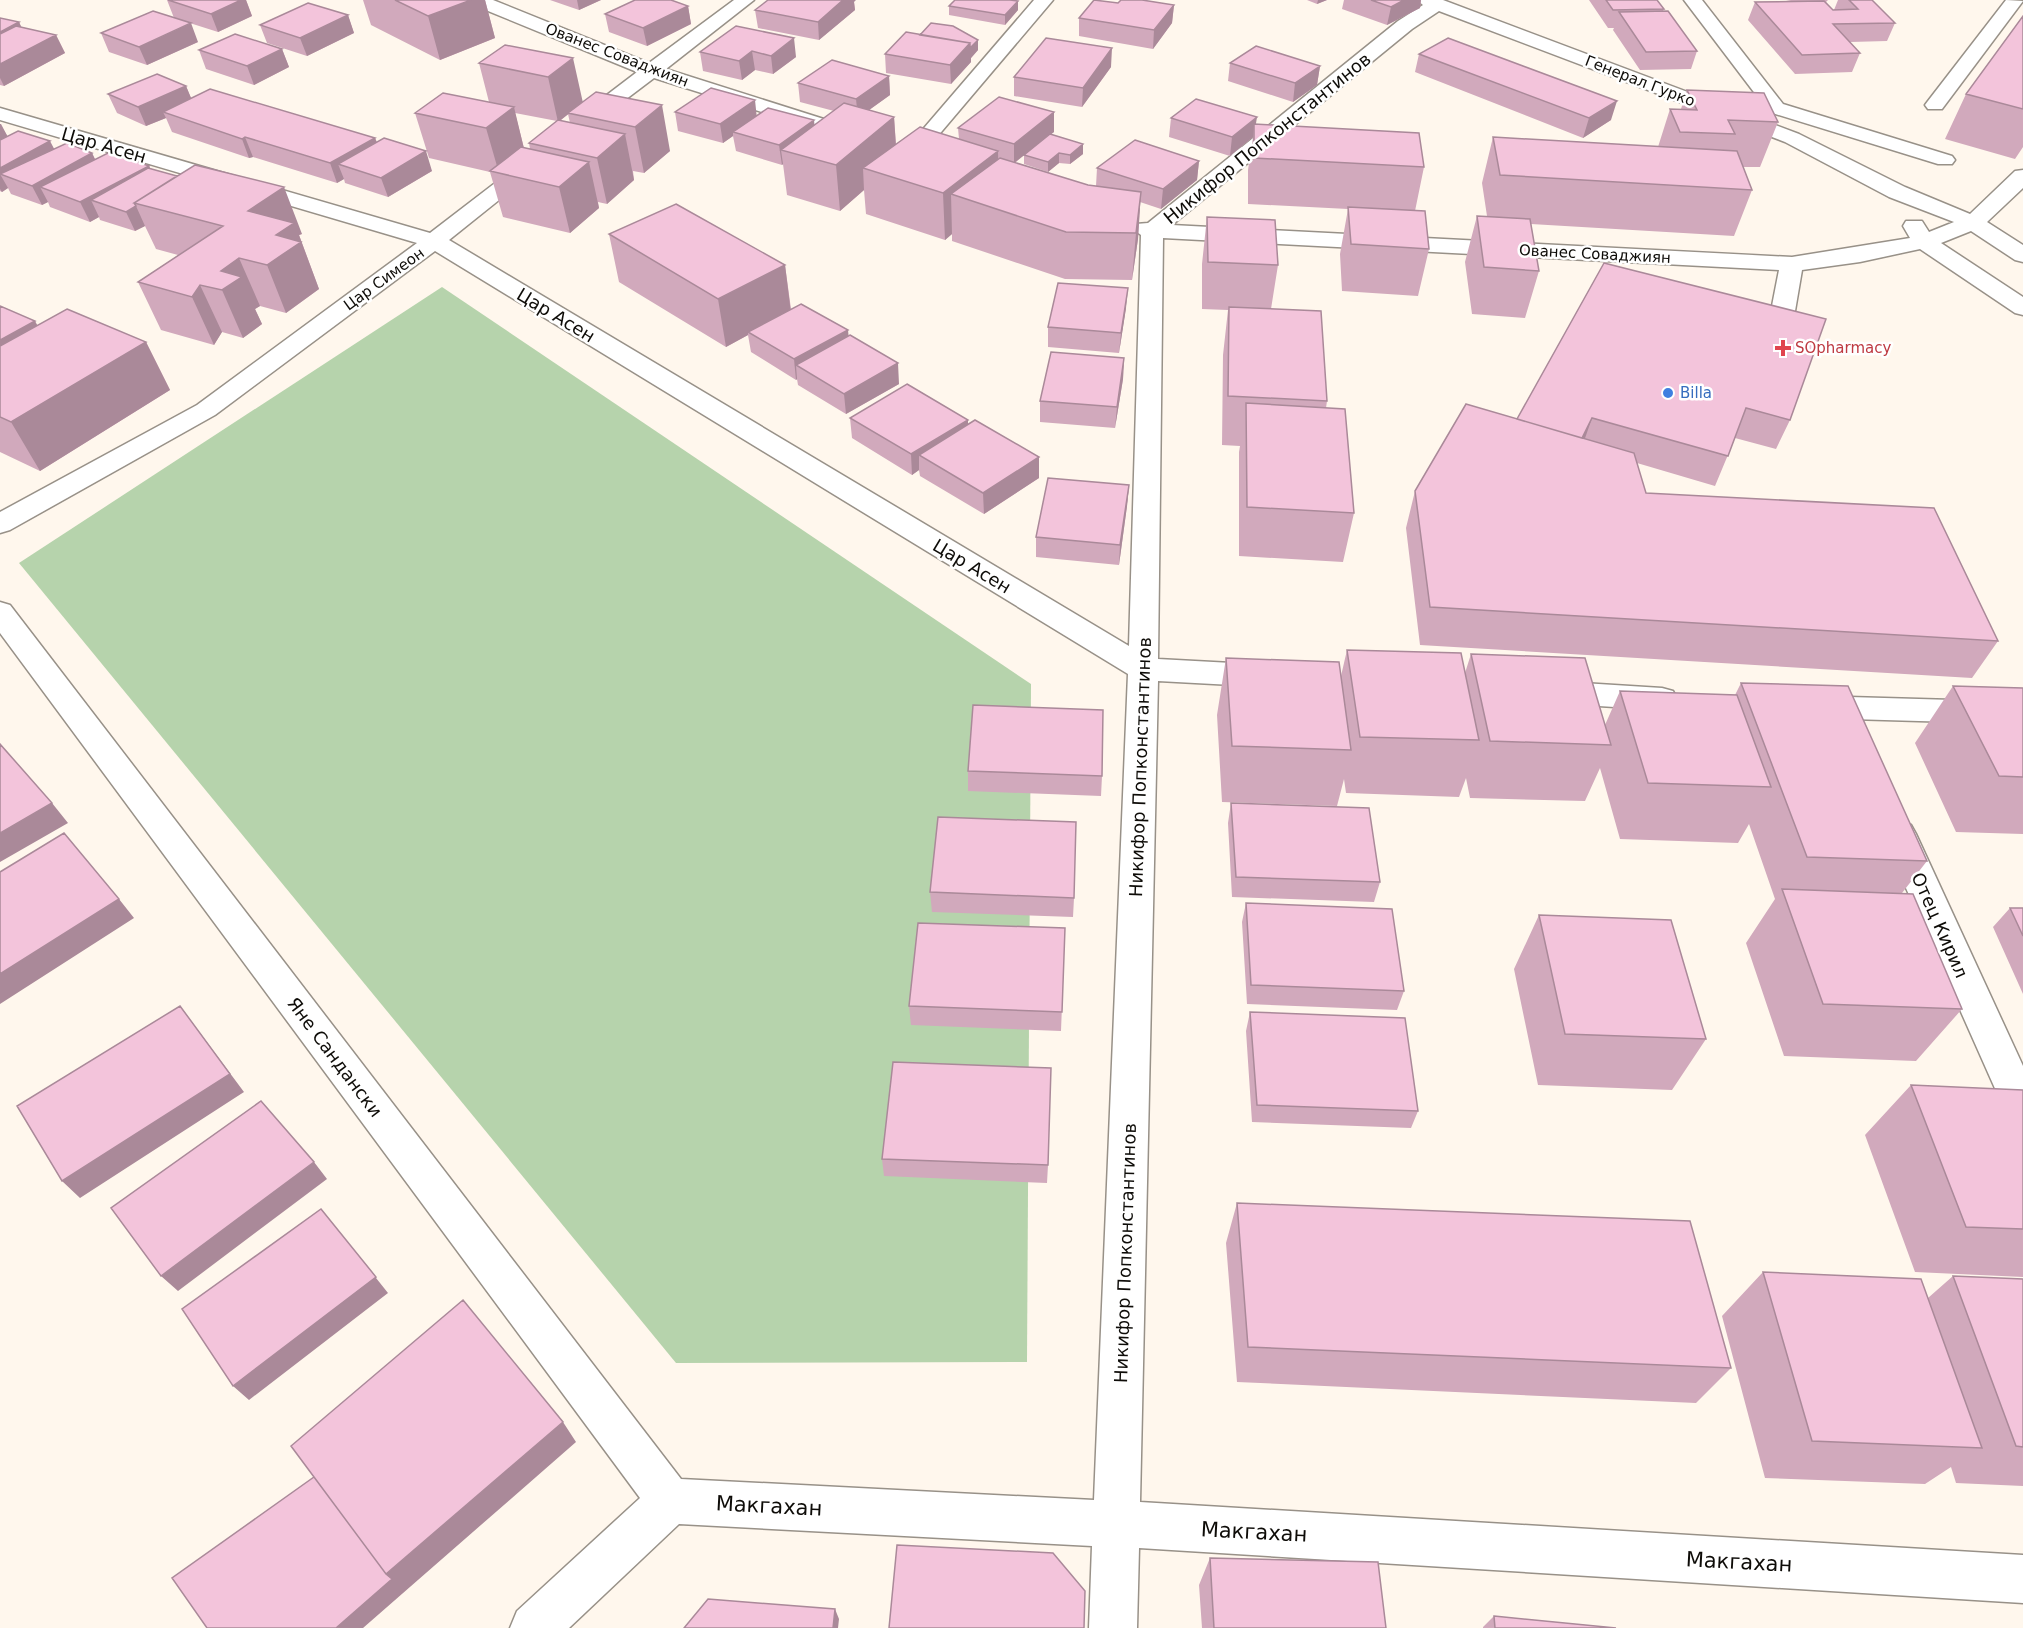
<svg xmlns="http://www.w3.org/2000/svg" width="2023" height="1628" viewBox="0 0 2023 1628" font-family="'DejaVu Sans',sans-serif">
  <rect width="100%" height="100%" fill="#fff7ed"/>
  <path fill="#b6d3ac" d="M442,287l589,397 -4,678 -351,1 -657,-800z"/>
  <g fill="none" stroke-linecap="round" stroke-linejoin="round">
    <g stroke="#989188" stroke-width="3">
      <path id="minor" d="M468,0h25l156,63 85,-63h20l-88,69 202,64 3,4 -3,4h-14l-200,-63 -66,50h-14l-3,-4 3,-4 63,-48 -166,-68z
        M1034,0h19l-133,157h-14l-3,-4 3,-4z
        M1417,0h26l356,134 106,53 65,27 45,-43 8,-1v18l-36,34 36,23v17l-8,-2 -44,-29 -30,12 82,54v18l-8,-2 -95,-64 -60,13 -58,8 -7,41 -4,5h-16l-4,-5 8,-41 -616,-32 -5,421 111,6 11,3 4,8 -4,8 -11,3 -111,-6 -18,821 883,53v48l-884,-55 -2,80h-48l3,-82 -413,-22 -110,104h-59l7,-17 123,-113 -640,-865v-31l10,3 671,874 413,21 34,-826 -693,-423 -220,164 -205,115 -10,3v-21l197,-107 220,-162 -417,-123v-12l430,125 95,-73h14l4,4 -4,4 -90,72 680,406 12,-411 -8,-6 3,-5 12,-1 250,-202 25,-16zM1439,11l346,131 104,55 65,25 -25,10 -7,-11h-16l-3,5 7,12 -118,19 -620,-32 240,-196z
        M1684,0h18l81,104 169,52 3,4 -3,4h-14l-169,-52z
        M2006,0l17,1 -81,108h-14l-3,-4 3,-4z
        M1551,681l111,7 11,3 4,8 -4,8 -11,3 -111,-7 -11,-3 -4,-8 4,-8z
        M1815,696l208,6v22l-208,-6 -11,-3 -5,-8 5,-8z
        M1899,821l12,4 5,9 107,232v59l-14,-5 -127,-286 5,-9z"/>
    </g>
    <use href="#minor" fill="#fff" fill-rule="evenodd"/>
  </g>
  <path fill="#d1a9bc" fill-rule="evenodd" d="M167,0h79l6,16 -34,16 -44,-14z
    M363,0h122l10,38 -55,22 -69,-35z
    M550,0h51l-22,10z
    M1307,0h20l-10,4z
    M1344,0h77l-1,8 -33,17 -45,-16z
    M1589,0h68l7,9 -1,2 34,40 -6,18 -51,1 -27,-40 1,-2h-6z
    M1786,0h42l-2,2 7,8h1l4,-10h34l23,23 -8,18 -37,1 10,11 -8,19 -57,2 -47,-54 7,-18 36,-1z
    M854,2l1,8 -36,30 -61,-12 -3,-18z
    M1118,3l56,2 -2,18 -19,26 -74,-13v-18z
    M688,6l3,18 -44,22 -38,-14 -4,-18z
    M949,6l69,4 -13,15 -56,-10z
    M348,15l6,18 -47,23 -40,-13 -7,-18z
    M2023,16v131l-8,12 -70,-20 21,-45z
    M0,18l19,4 2,5 35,8 9,18 -61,33 -4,-1z
    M736,26l60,31 -23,17 -18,-4 -13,10 -39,-9 -3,-19z
    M101,33l97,9 -51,23 -38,-13z
    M505,45l78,57 13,-10 74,59 -26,22 -11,-2 1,9 -27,24 -9,-2 1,6 -29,25 -67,-16 -13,-45 -61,-14 -14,-45 74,-11 -10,-39zM515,113l42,8 -28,22 1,6 -6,-1zM568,114l2,9 -10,-2z
    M282,49l7,18 -35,18 -48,-16 -7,-19z
    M978,50l-7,8v4l-20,22 -65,-11 -1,-19z
    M1419,54l192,66 -28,18 -168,-66z
    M1230,63l90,3 -3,19 -24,17 -65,-21z
    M1111,67l-29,40 -68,-11v-19z
    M889,76l1,19 -21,15 25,7 2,27 63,-5 -1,-11 96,-16v20l-5,3 34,19 -13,10 -11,-1 -11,9 -24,-8v-9l-9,8 73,22 8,1 1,-18 102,-7 -2,19 -36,29 -21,-7 -2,37 -6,41 -67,-1 -113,-38v-7l-7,6 -79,-26 -2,-24 -24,21 -53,-16 -4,-31 -1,1 -46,-14 -3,-15 -10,7 -45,-12 -3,-19 82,3 57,10 20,-14 -34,-9 -2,-19z
    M186,86l5,12 184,40 2,4 55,29 -44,26 -43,-14 -1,-4 -7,4 -84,-26 -4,1 -77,-26 -6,-14 -20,8 -29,-13 -9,-19z
    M1687,90l91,32 -18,45h-17l9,23 -18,46 -203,-12 8,47 -14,47 -53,-4 -7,-52 12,-46h10l-5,-33 11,-46 165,10 12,-38h11z
    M1171,118l85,7 168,42 -9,44 14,38 -11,47 -76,-5 -2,-37 8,-45 -100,-5v-34l5,-33 -23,19 -61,-19z
    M0,124l8,13 46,12 38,4 3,6 54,7 1,2 152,66 -3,1 20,54 -33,24 -26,-7 -5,3 7,15 -19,14 -21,-6 -8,13 -53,-15 -23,-48 40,-27 -22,-6 -11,-23 -10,5 -35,-11 -1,-3 -9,5 -40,-15 -2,-5 -6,3 -31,-11 -3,-6 -6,4 -2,-1z
    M1207,217l71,48 -7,44 56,92 -1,7 28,105 -11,49 -104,-6v-104l1,-6 -18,-1 1,-90 5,-45 -26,-1v-45z
    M609,234l176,31 6,44 57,21v6l51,48 -53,30 -48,-29 -1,-6 -1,1 -45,-28 -3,-17 -22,12 -107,-65z
    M1604,263l186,157 -14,29 -41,-11 -20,48 -78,-23 9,30 352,148 -26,37 -552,-33 -14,-117 9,-37 102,-72z
    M0,306l37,20 109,16 24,48 -130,81 -40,-19z
    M1126,308l-7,45 -71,-6v-20z
    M1124,358l-1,21 -8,49 -75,-6v-21z
    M850,418l118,6 71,54 -55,36 -64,-38 -1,-6 -7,5 -60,-37z
    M1129,485l-2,21 -8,59 -83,-8v-20z
    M1347,650l118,23 6,-19 134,71 15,-34 115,4 6,-12 186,178 -25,32 60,116 -46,52 -132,-5 -38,-113 29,-44 -26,-75 -11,19 -118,-4 -20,-71 -15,33 -115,-3 -4,-20 -7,19 -113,-4 -2,-14 -7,27 -115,-4 -5,-87 9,-57 115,18z
    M1953,686l70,2v146l-67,-2 -41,-89z
    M968,771l134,5 -1,20 -133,-5z
    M1231,803l149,79 -6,20 -142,-5 -4,-74z
    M930,892l144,6 -1,19 -141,-5z
    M1246,903l158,88 -7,19 -150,-6 -5,-82z
    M2010,908h13v86l-30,-67z
    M1539,915l167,124 -34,51 -134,-5 -24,-116z
    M1065,928l-4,103 -150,-6 -2,-19z
    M1250,1012l168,99 -7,17 -159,-6 -6,-91z
    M1911,1085l112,5v187l-108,-5 -50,-137z
    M882,1159l166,6 -1,18 -163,-7z
    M1237,1203l494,165 -35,35 -459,-21 -11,-139z
    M1763,1272l165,26 25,-22 70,3v207l-67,-3 -5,-16 -26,17 -160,-6 -43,-162z
    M1210,1558l176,70h-184l-3,-43z
    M1494,1616l122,12h-133v-1z"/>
  <path fill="#aa8999" d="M241,0h5l6,16 -34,16 -7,-18z
    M471,0h14l10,38 -55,22 -12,-44z
    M577,0h24l-22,10z
    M843,0h13l-2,2 1,8 -36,30 -1,-18z
    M1318,0h9l-10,4z
    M1404,0h17l-1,8 -33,17 4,-18z
    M1018,1v9l-13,15v-10z
    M1174,5l-2,18 -19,26 1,-19z
    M688,6l3,18 -44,22 -4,-18z
    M348,15l6,18 -47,23 -7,-18z
    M19,22l9,19 -28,14v-23z
    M191,23l7,19 -51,23 -8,-18z
    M56,35l9,18 -61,33 -4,-8v-14z
    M794,38l2,19 -23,17 -2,-18z
    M978,40v10l-7,8v4l-20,22 -1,-19 20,-22z
    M1112,48l-1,19 -29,40 1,-19z
    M282,49l7,18 -35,18 -7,-19z
    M752,51l3,19 -13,10 -3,-19z
    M573,58l10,45 -25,19 -10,-45z
    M1320,66l-3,19 -24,17 2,-19z
    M889,76l1,19 -32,23 -2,-19z
    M186,86l8,19 -31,7 3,6 -20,8 -8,-19z
    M755,100l2,19 -24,13v4l-10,7 -3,-19z
    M1617,101l-6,19 -28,18 6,-20z
    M662,105l8,46 -26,22 -9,-46z
    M514,107l11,46 -26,20 -13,-45z
    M1054,112v20l-40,31v-19z
    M894,117l3,46 -34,5 1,22 -24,21 -4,-46z
    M1257,117l-3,19v-12l-1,13 -23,19 2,-19z
    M814,120l2,20 -35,10 2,14 -1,1 -3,-20z
    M0,124h1l10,19 -11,5z
    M625,134l9,46 -27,24 -10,-46z
    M245,137l8,20 -4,1 -7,-19z
    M375,138l7,19 -44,7 6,15 -7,4 -7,-20z
    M50,141l10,19 -60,14 8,14 -6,4 -2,-3v-21z
    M1083,144v10l-13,10v-9z
    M426,151l6,20 -44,26 -7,-19z
    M998,151l1,46 -48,-3 1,40 -7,6 -2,-47z
    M92,153l9,19 -61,15 8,15 -6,3 -10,-19z
    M1059,153v10l-11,9v-10z
    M1199,161l-2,19 -36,29 2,-20z
    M589,162l10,46 -29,25 -11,-46z
    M149,166l9,19 -67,15 8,17 -9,5 -10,-20z
    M284,187l18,47 -3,1 20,54 -33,24 -19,-48 -19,-54z
    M1141,192l-3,47 -6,41 4,-47z
    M136,206l9,20 -10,5 -9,-19z
    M239,258l21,48 -5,3 7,15 -19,14 -21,-48 -1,-19z
    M785,265l6,48 -43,19v3l-22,12 -8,-48z
    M200,285l22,47 -8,13 -22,-48z
    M1128,288l-2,20 -7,45 2,-20z
    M35,321l11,20 -46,26v-27z
    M848,330l2,20 -54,15 1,14 -1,1 -2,-21z
    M146,342l24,48 -130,81 -29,-49z
    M1124,358l-1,21 -8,49 2,-21z
    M898,363l1,21 -53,30 -2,-20z
    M1592,418l-10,29v-9z
    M968,420v20l-49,15v15l-7,5 -1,-21z
    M1039,457v21l-55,36 -1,-21z
    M1129,485l-2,21 -8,59 1,-20z
    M52,803l16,20 -68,39v-29z
    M119,899l15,19 -134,86v-30z
    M180,1006l64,86 -164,106 -18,-17z
    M314,1162l13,17 -149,112 -17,-15z
    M321,1209l67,84 -139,107 -16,-14z
    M563,1422l13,20 -213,186h-27l50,-54z
    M835,1609l4,10 -1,9h-5z"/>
  <path fill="#f3c4db" stroke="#aa8999" stroke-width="1.5" d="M168,0h73l-30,14z
    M395,0h76l-43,16z
    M635,0h36l17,6 -45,22 -38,-14z
    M768,0h75l-25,22 -63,-12z
    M955,0h55l8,1 -13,14 -56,-9z
    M1094,0l24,3 3,-3h21l32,5 -20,25 -75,-12z
    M1371,0h33l-13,7z
    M1606,0h51l7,9 -51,1z
    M1849,0h23l23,23 -62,1 27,29 -58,2 -47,-53 69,-1 9,9 25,-1z
    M308,3l40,12 -48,23 -40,-13z
    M153,11l38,12 -52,24 -38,-14z
    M1668,11l29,40 -51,1 -27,-40z
    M2023,16v93l-57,-15z
    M0,18l19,4 -19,10z
    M931,23l22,3 25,14 -8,8v-5l-50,-8z
    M16,26l40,9 -56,29v-30z
    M736,26l58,12 -23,18 -19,-5 -13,10 -39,-9z
    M906,32l64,11 -20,22 -65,-11z
    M235,34l47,15 -35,17 -48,-16z
    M1046,38l66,10 -29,40 -69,-11z
    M1448,38l169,63 -28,17 -170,-64z
    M505,45l68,13 -25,19 -69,-14z
    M1256,46l64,20 -25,17 -65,-20z
    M832,60l57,16 -33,23 -58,-16z
    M157,74l29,12 -48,21 -30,-13z
    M711,88l44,12 -35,24 -45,-12z
    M210,89l165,49 -45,25 -85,-26 -3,2 -79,-27z
    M1687,90l77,3 14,29 -50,-2 7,14 -55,-2 -10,-23 27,1z
    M596,92l66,13 -27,22 -67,-14z
    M443,93l71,14 -28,21 -71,-15z
    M999,97l55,15 -40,32 -56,-16z
    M1196,99l61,18 -25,20 -61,-19z
    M844,103l50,14 -58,48 -55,-15z
    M768,108l46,12 -35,25 -46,-13z
    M558,120l67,14 -28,24 -68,-15z
    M1254,124l165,9 5,34 -170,-9z
    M920,127l78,24 -55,42 -80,-25z
    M18,131l32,10 -50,27v-28z
    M1050,134l33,10 -13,11 -11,-2 -11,9 -24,-7z
    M1493,137l244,14 15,39 -252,-15z
    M384,138l42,13 -45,27 -43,-14z
    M1135,140l64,21 -36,28 -66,-21z
    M67,143l25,10 -60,33 -32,-12z
    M521,147l68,15 -30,25 -69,-16z
    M110,152l39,14 -69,36 -40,-15z
    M1000,158l88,27 53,7 -5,41 -70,-1 -115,-38z
    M195,165l89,22 -36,24 46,12 -18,12 25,7 -34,23 -28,-7 -18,13 21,6 -20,13 -22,-5 -8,12 -54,-15 85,-56 -89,-23z
    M148,168l29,8 -43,27 2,3 -10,6 -35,-12z
    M676,204l109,61 -67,34 -109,-65z
    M1348,207l77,4 4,38 -78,-5z
    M1477,216l53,3 9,52 -55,-4z
    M1207,217l68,3 3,45 -70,-3z
    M1604,263l222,56 -36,101 -44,-12 -18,48 -136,-38 -10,20 -65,-19z
    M1058,283l70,5 -7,45 -73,-6z
    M801,304l47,26 -54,29 -46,-27z
    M0,306l35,15 -35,19z
    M1229,307l92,4 6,90 -99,-5z
    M67,309l79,33 -135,80 -11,-5v-71z
    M850,335l48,28 -54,31 -48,-29z
    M1051,352l73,6 -7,49 -77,-6z
    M907,384l61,36 -57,34 -61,-36z
    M1246,403l99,6 9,104 -107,-6z
    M1466,404l168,49 12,40 288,15 64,133 -568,-34 -15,-116z
    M975,420l64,37 -56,36 -64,-38z
    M1048,478l81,7 -9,60 -84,-8z
    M1347,650l114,3 18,87 -119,-3z
    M1471,654l114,4 26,87 -121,-4z
    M1226,658l113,4 12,88 -119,-4z
    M1741,683l107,3 79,175 -120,-4z
    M1953,686l70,2v89l-24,-1z
    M1620,691l117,4 34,92 -123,-4z
    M973,705l130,5 -1,66 -134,-5z
    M0,744l52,59 -52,30z
    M1231,803l138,5 11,74 -144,-5z
    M938,817l138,5 -2,76 -144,-6z
    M64,833l55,66 -119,75v-102z
    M1782,889l131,5 49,115 -139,-5z
    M1246,903l146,6 12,82 -153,-6z
    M2010,908h13v28z
    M1539,915l132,5 35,119 -141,-5z
    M918,923l147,5 -3,84 -153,-6z
    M180,1006l50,68 -168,107 -45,-75z
    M1250,1012l155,6 13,93 -161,-6z
    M893,1062l158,6 -3,97 -166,-6z
    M1911,1085l112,5v139l-57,-2z
    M261,1101l53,61 -153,114 -50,-68z
    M1237,1203l453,18 41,147 -483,-21z
    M321,1209l55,68 -143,109 -51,-77z
    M1763,1272l158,7 61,169 -170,-7z
    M1953,1276l70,3v168l-7,-1z
    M463,1300l100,122 -177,152 -95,-128z
    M314,1477l72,97 6,5 -56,49h-129l-35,-50z
    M897,1545l156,8 32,38 -1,37h-195z
    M1210,1558l168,4 8,66h-172z
    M708,1599l127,10 -2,19h-149z
    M1494,1616l122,12h-121z"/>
  <path fill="#e0444e" stroke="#fff" stroke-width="2" d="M1780 339h6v6h6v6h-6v6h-6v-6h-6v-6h6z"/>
  <circle fill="#3f7fe0" stroke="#fff" stroke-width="2" cx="1668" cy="393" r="6"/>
  <g text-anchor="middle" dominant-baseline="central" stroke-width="5" stroke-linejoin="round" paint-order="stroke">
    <g font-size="15" fill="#0e0c08" stroke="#fff">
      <text transform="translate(617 55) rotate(21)">Ованес Соваджиян</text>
      <text transform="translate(1640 81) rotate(21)">Генерал Гурко</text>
      <text transform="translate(1595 254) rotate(3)">Ованес Соваджиян</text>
      <text transform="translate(384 279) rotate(-36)">Цар Симеон</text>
    </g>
    <g font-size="15" fill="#be3a42" stroke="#fff" text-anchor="start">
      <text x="1795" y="348">SOpharmacy</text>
    </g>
    <g font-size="15" fill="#366cbe" stroke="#fff" text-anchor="start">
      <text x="1680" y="393">Billa</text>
    </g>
    <g font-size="18" fill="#0e0c08" stroke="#fff">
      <text transform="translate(1267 138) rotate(-39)">Никифор Попконстантинов</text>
      <text transform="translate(104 145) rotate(16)">Цар Асен</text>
      <text transform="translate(556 315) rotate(31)">Цар Асен</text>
      <text transform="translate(972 566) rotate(31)">Цар Асен</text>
      <text transform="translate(1140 767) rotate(-88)">Никифор Попконстантинов</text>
      <text transform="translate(1940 925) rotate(66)">Отец Кирил</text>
      <text transform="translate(335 1057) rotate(53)">Яне Сандански</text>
      <text transform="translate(1125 1253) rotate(-88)">Никифор Попконстантинов</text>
    </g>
    <g font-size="21" fill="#0e0c08" stroke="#fff">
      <text transform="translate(769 1506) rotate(3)">Макгахан</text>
      <text transform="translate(1254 1532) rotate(3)">Макгахан</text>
      <text transform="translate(1739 1562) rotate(3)">Макгахан</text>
    </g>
  </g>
</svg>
